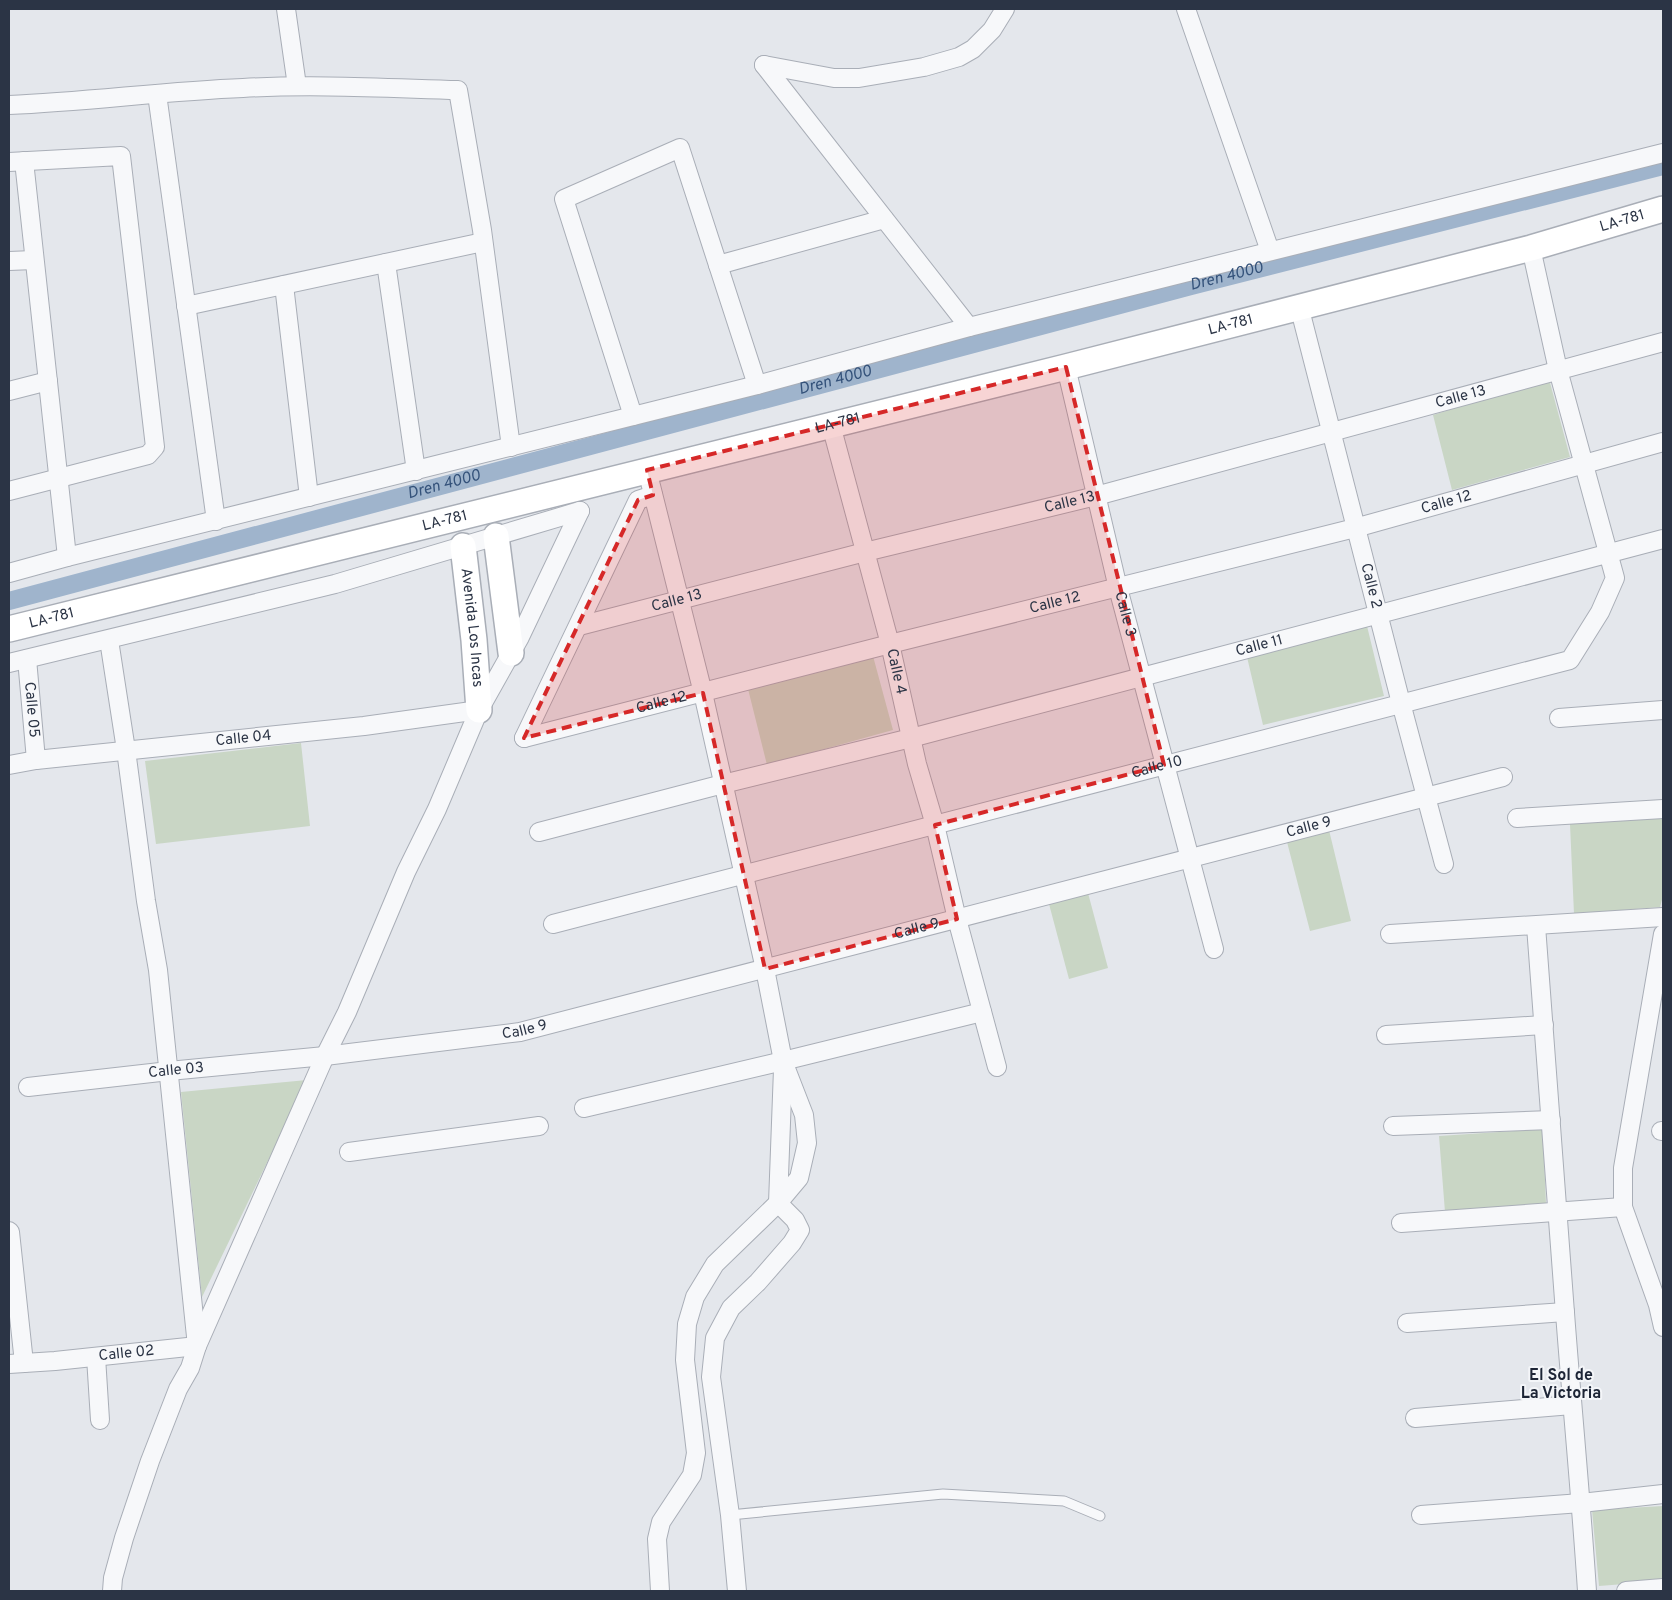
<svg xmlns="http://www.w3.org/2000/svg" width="1672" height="1600" viewBox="0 0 1672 1600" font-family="Overpass,sans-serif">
  <rect width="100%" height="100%" fill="#e4e7ec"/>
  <path fill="#c9d6c5" d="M1549,379l21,78 -118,33 -19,-75z
    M1367,626l17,70 -121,29 -16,-68z
    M873,656l20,74 -126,35 -19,-76z
    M301,743l9,83 -154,18 -11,-83z
    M1663,818v78l-3,11 -86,7 -4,-90z
    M1329,830l22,91 -41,10 -23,-89z
    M1088,893l20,75 -39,11 -20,-75z
    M307,1080l-105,217 -21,-205z
    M1543,1129l3,75 -101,8 -6,-76z
    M1663,1506v75l-64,5 -7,-76z"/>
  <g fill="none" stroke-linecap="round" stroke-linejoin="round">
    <path stroke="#9fb4cc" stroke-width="18" id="s1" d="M9,601l1182,-315 472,-120"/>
    <g stroke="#a9aeb7" stroke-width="11">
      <path id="lane" d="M730,1515l213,-21 121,7 36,15"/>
    </g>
    <g stroke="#a9aeb7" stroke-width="20">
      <g id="street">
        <path d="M286,9l11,77"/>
        <path d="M1186,9l84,242"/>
        <path d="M764,65l205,262"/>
        <path d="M764,65l70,13h25l65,-11 35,-10 14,-8 19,-19 13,-21"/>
        <path d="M157,94l59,427"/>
        <path d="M9,105c78,-3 155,-14 234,-17 71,-4 143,0 215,2l24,140 29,217"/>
        <path d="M24,161l43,396"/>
        <path d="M9,162l112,-6 34,291 -7,8 -139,36"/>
        <path d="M9,261l25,-1"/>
        <path d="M386,263l30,208"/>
        <path d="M718,265l166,-46"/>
        <path d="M284,285l25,212"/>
        <path d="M186,306l297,-64"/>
        <path id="s2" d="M1299,306l102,397 43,161"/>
        <path id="s3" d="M1066,367l52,221 96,361"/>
        <path d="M9,391l39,-10"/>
        <path d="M633,416l-69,-217 116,-51 77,237"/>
        <path id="s4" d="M831,425l59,219 27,120 18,61 22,94 40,148"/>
        <path d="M647,470l56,223 62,276 18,92 21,54 3,28 -8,35 -21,25 -63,61 -20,33 -8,27 -2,36 11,93 -4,22 -31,47 -4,17 3,52"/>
        <path d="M9,573l58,-16 566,-141 124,-31 212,-58 694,-174"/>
        <path id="s5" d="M579,626l286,-74 231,-56 567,-154"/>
        <path d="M109,640l17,110 20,151 12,69 39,376 -7,22 -12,21 -28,72 -26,77 -11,40 -1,13"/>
        <path id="s6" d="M27,659l9,101"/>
        <path d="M9,663l326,-79 245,-73"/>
        <path d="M1559,718l104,-8"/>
        <path id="s7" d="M524,738l366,-94 465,-116 308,-86"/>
        <path d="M524,738l114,-238 15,-5"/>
        <path id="s8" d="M9,765l27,-5 328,-34 115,-16"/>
        <path d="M1517,818l146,-9"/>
        <path id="s9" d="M539,832l184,-48 188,-46 752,-199"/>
        <path id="s10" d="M553,924l1017,-264 30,-48 15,-34 -57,-208 -27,-122"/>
        <path d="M1536,926c10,129 19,258 29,387 7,93 16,185 22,278"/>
        <path d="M1390,934l273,-17"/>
        <path d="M1663,934l-40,234v39l35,98 5,22"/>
        <path d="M1386,1035l158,-10"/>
        <path id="s11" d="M28,1087l141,-16 156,-15 195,-24 983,-255"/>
        <path d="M584,1108l199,-47 199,-49"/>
        <path d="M1393,1126l158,-6"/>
        <path d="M1661,1131h2"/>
        <path d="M349,1152l190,-26"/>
        <path d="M1401,1223l222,-16"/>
        <path d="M9,1231l1,1 14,131"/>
        <path d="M1407,1323l158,-11"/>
        <path d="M96,1357l4,63"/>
        <path id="s12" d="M9,1364l46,-3 142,-15 128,-290 22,-44 59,-140 31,-63 42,-99 41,-73 60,-126"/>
        <path d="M1415,1418l157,-13"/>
        <path d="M1421,1515l160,-12 82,-9"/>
        <path d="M737,1591l-7,-76 -19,-138 4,-39 16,-30 27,-26 34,-39 8,-13 -5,-10 -17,-17 5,-134"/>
        <path d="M1626,1591l37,-3"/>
      </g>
    </g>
    <g stroke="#a9aeb7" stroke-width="28">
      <g id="secondary">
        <path d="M496,536l15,117"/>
        <path id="s13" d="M463,546l11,94 5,70"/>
        <path id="s14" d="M9,629l1057,-262 465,-119 132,-39"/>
      </g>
    </g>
    <use href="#lane" stroke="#f7f8fa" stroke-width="9"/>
    <use href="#street" stroke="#f7f8fa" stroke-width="18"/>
    <use href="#secondary" stroke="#fff" stroke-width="25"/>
  </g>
  <path fill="#d62828" fill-opacity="0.2" stroke="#d62828" stroke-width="4" stroke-dasharray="10 6" stroke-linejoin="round" d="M1066,367l98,398 -229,60 22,94 -192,50 -62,-276 -179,45 114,-238 15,-5 -6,-25z"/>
  <g text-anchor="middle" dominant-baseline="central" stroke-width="4" stroke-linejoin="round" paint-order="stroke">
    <g font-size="15" fill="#2b3445" stroke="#f4f6f9">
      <text stroke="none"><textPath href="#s14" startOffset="1664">LA-781</textPath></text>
      <text stroke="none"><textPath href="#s14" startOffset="1259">LA-781</textPath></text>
      <text stroke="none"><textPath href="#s5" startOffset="911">Calle 13</textPath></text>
      <text stroke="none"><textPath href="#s14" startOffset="854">LA-781</textPath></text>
      <text stroke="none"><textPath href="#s7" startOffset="952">Calle 12</textPath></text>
      <text stroke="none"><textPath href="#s5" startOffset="506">Calle 13</textPath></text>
      <text stroke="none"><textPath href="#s14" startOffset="449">LA-781</textPath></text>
      <text stroke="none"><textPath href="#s2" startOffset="289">Calle 2</textPath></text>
      <text stroke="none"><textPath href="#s5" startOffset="101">Calle 13</textPath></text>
      <text stroke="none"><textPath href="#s7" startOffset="548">Calle 12</textPath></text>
      <text stroke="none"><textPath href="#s3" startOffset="254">Calle 3</textPath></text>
      <text stroke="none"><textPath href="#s14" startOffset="44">LA-781</textPath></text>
      <text stroke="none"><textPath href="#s13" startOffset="82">Avenida Los Incas</textPath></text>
      <text stroke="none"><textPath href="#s9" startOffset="744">Calle 11</textPath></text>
      <text stroke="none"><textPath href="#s4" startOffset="255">Calle 4</textPath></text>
      <text stroke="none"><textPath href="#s7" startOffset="142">Calle 12</textPath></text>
      <text stroke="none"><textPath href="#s6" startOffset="51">Calle 05</textPath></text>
      <text stroke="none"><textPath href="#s8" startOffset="236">Calle 04</textPath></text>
      <text stroke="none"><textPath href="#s10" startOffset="624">Calle 10</textPath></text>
      <text stroke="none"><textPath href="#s11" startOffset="1310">Calle 9</textPath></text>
      <text stroke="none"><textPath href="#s11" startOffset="905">Calle 9</textPath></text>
      <text stroke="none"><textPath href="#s11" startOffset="500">Calle 9</textPath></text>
      <text stroke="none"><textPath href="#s11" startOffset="149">Calle 03</textPath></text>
      <text stroke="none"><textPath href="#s12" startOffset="118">Calle 02</textPath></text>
    </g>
    <g font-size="16" font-style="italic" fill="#34527a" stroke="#f4f6f9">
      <text stroke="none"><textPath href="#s1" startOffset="1260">Dren 4000</textPath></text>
      <text stroke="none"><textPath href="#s1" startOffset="855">Dren 4000</textPath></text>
      <text stroke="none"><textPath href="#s1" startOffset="450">Dren 4000</textPath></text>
    </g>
    <g font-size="16" font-weight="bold" fill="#1d2536" stroke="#f4f6f9">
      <text x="1561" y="1376">El Sol de<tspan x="1561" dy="18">La Victoria</tspan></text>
    </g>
  </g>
  <rect width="1672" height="1600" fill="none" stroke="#2b3445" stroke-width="20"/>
</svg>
